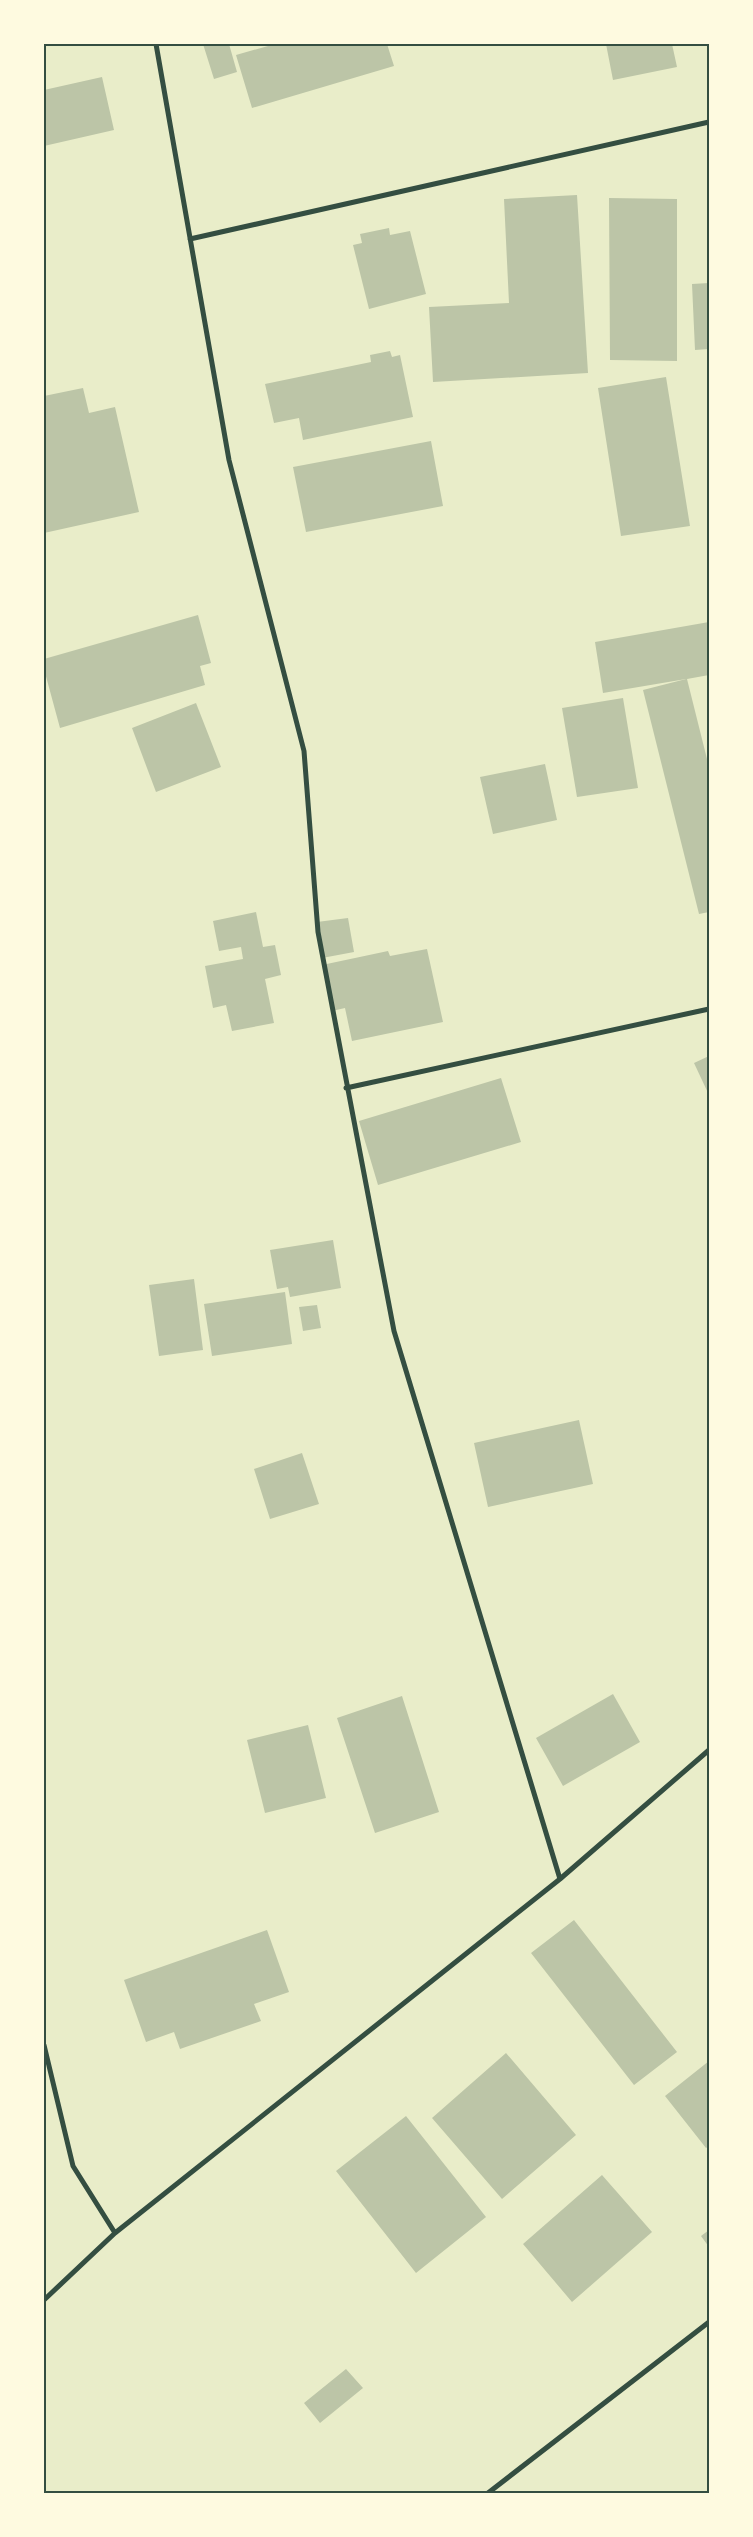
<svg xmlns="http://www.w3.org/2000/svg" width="753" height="2537" viewBox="0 0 753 2537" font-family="'IBM Plex Sans',sans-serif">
  <rect width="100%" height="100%" fill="#e9edc9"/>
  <path fill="#bcc5a7" d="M203,44h26l8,28 -23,7z
    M275,44h112l7,22 -142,42 -16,-53z
    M606,44h66l5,23 -64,13z
    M102,77l12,53 -70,16v-56z
    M577,195l11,178 -155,9 -4,-75 80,-4 -5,-104z
    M609,198l68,1v162l-67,-1z
    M389,228l1,7 20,-4 16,63 -57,15 -16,-64 9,-2 -2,-9z
    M709,283v66l-14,1 -3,-66z
    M390,351l2,6 8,-2 13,62 -110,23 -4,-22 -25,5 -9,-39 106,-22 -1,-7z
    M666,377l24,149 -69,10 -23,-148z
    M83,388l6,25 26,-6 24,105 -95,21v-137z
    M431,441l12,65 -137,26 -13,-65z
    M198,615l13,48 -11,3 5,19 -145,43 -16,-59v-10z
    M709,622v53l-22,4 22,88v145l-10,2 -56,-224 43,-11 -83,14 -8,-51z
    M623,698l15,90 -61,9 -15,-89z
    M196,703l25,64 -65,25 -24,-64z
    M545,764l12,56 -64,14 -13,-57z
    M256,912l7,35 12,-2 6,30 -16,4 9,44 -42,8 -6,-26 -13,3 -8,-42 38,-7 -2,-12 -22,4 -6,-30z
    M348,918l6,34 -32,6 -5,-36z
    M427,949l16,73 -91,19 -7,-33 -13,3 -10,-46 66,-14 2,5z
    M709,1056v39l-15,-32z
    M501,1078l20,64 -143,43 -19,-64z
    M333,1240l8,48 -51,9 -2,-10 -11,2 -7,-39z
    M194,1279l9,71 -44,6 -10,-71z
    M285,1292l7,52 -80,12 -8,-52z
    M317,1305l4,23 -18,3 -4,-24z
    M579,1420l14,64 -105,23 -14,-64z
    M302,1453l17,51 -49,15 -16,-50z
    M613,1694l27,48 -77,44 -27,-48z
    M402,1696l37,116 -64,21 -38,-115z
    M308,1725l18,73 -61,15 -18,-73z
    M574,1920l103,132 -43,33 -103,-132z
    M267,1930l22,62 -35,12 7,17 -81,28 -6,-17 -28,10 -22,-62z
    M506,2053l70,82 -74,64 -70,-81z
    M709,2061v85l-3,2 -41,-52z
    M406,2116l80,101 -70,56 -80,-102z
    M602,2175l50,57 -80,70 -49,-58z
    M709,2230v17l-8,-11z
    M346,2369l17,19 -43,35 -16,-20z"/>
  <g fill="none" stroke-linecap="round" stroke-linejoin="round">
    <path stroke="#344e41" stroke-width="5" d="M156,44l73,416 75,291 14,181 76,399 166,548
      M190,239l519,-117
      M346,1088l363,-79
      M44,2045l29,121 42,67
      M44,2300l71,-67 445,-354 149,-129
      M488,2493l221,-171"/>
  </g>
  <rect width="753" height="2537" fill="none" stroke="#fefae0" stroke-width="90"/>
  <rect x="45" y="45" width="663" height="2447" fill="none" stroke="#344e41" stroke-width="2"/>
</svg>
